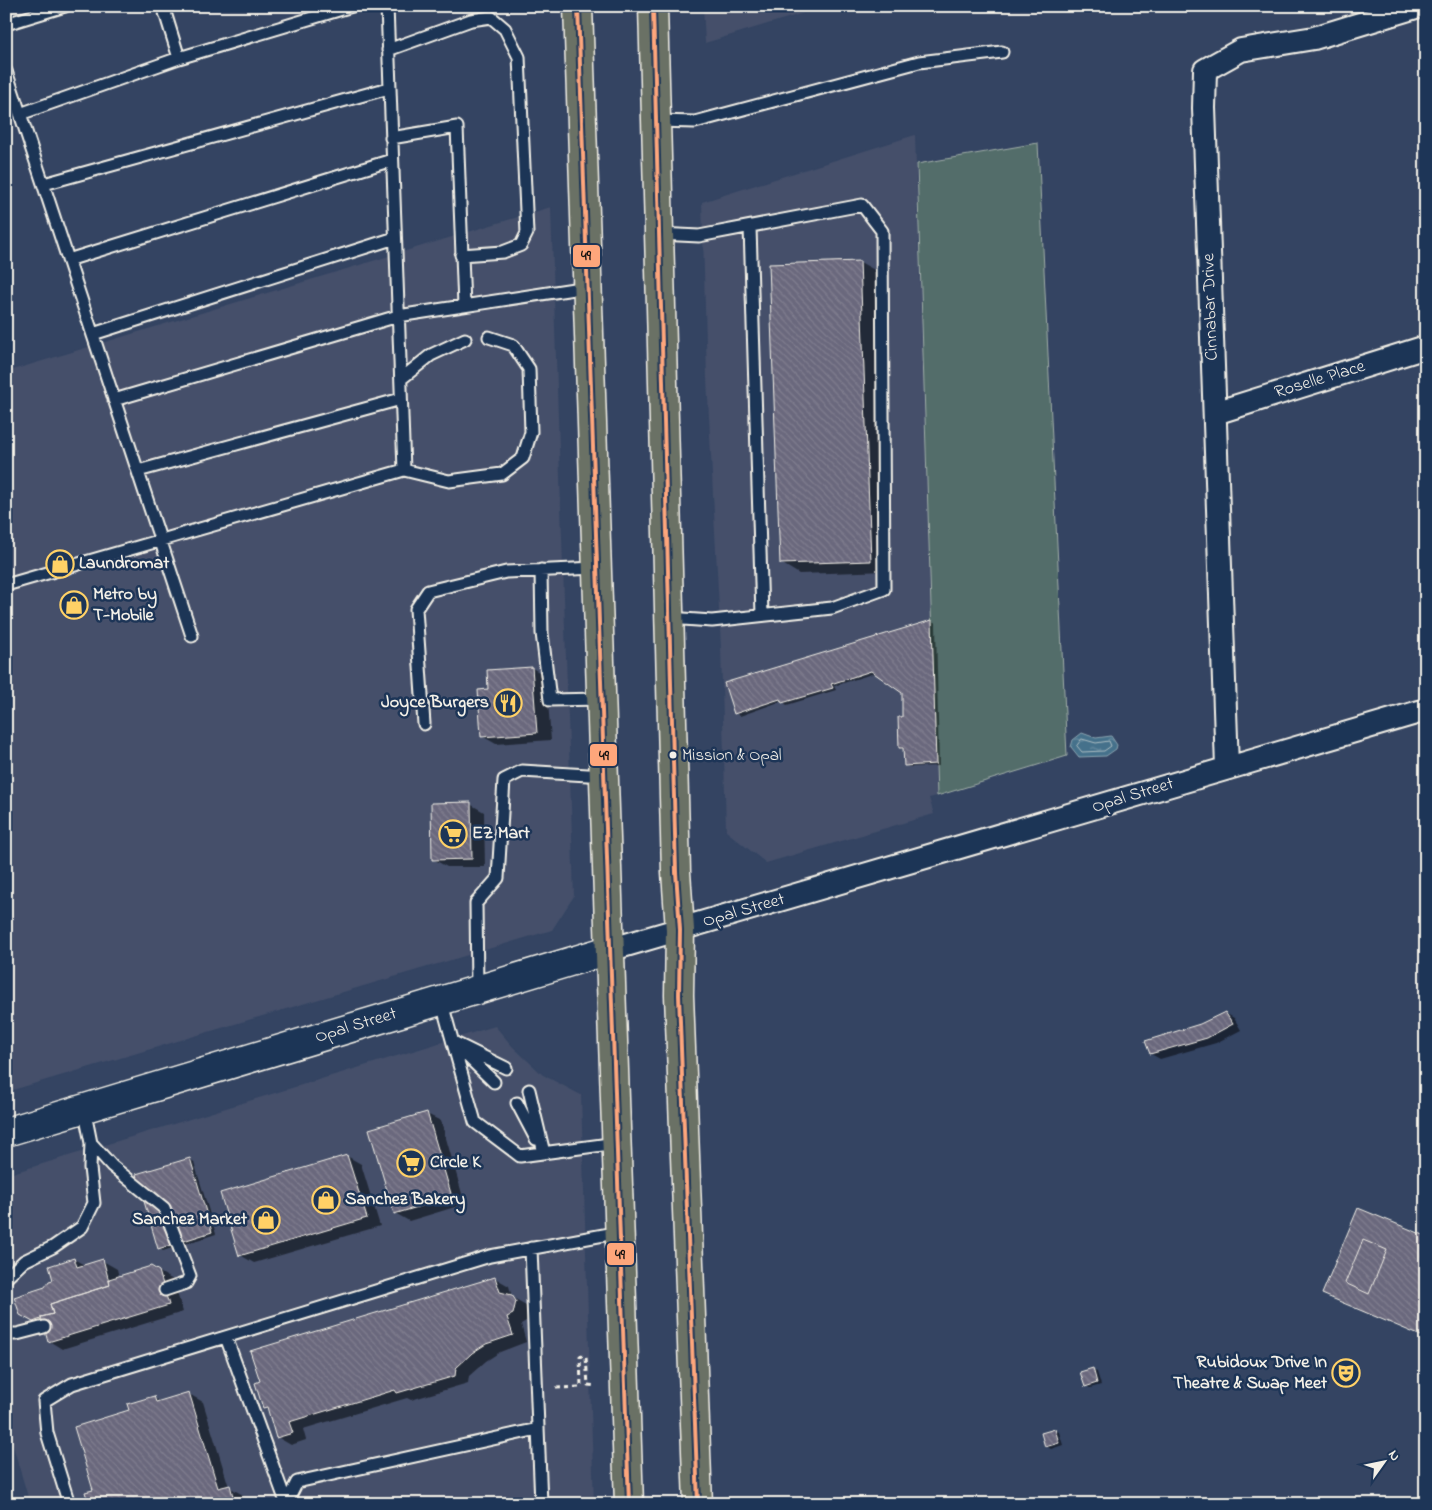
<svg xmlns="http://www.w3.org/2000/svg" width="1432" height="1510" viewBox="0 0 1432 1510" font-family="'Indie Flower',sans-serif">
  <defs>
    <pattern id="water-ripples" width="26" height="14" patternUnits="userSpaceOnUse" patternTransform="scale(1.25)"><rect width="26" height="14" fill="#45718b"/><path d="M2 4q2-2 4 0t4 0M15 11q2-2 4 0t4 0" fill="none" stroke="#6a8da1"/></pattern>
    <pattern id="building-back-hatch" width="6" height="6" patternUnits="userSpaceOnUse" patternTransform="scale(1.25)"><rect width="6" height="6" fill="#6a687d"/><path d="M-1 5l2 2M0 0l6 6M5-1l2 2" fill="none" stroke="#807e8f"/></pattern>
  </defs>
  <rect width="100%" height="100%" fill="#344462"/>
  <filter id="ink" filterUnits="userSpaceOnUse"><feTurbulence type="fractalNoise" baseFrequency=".02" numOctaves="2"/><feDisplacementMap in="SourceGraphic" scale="10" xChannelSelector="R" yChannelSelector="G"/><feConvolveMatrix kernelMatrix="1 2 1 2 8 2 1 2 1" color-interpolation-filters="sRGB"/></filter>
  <g filter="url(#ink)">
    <path fill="#444f6a" d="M703,6h124l-122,37z
      M915,135l22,661 -8,2 5,16 -168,49 -40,-32 -5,-183 -14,-269 -5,-177z
      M551,207l23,689 -22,34 -546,162v-720z
      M495,1026l18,21 30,28 38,20 13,409h-564l-24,-82v-247z"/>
    <path fill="#526d6a" stroke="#a3afa9" d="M1038,143l29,613 -130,40 -20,-632z"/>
    <path fill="url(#water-ripples)" stroke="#8ba4b0" d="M1082,733l14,5 15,-2 6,9 -1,4 -10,7 -27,1 -8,-10 2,-7z"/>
    <path fill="#0007" d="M860,262l18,10 11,299 -90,3 -18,-11z
      M932,621l4,2 3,143 -30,1 -4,-2v-15l-5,-2 4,-30 -1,-26 -28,-19 -41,13 2,4 -49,15 -5,-4 -42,15 -5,-3z
      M532,668l14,8 5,64 -55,4 -14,-8 7,-46z
      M470,804l14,8 1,55h-38l-14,-8z
      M1225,1013l9,5 7,12 -25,13 -56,16 -9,-5z
      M427,1114l14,7 24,83 -56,17 -14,-8z
      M347,1156l14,8 19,62 -126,37 -14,-8z
      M190,1159l4,3 22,72 -53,17 -4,-3z
      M74,1259l12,7 17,-5 14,8 2,8 32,-10 22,13 10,32 -121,37 -13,-8 -4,-14 -24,-12z
      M495,1278l14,8 3,11 14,8 3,5 -3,11 -5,3 5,18 -26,10 -14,9 -17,15 -1,7 -57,17 -4,-2 -104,31 3,11 -15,5 -14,-8 -8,-27 -5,-3z
      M1093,1370l4,2 4,13 -11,3 -4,-2z
      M189,1394l14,8 26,85 14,8 3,9h-156l41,-93 23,-13 7,4z
      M1055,1430l4,2 4,13 -12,4 -5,-3z"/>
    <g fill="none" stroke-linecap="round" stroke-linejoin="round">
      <path stroke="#aebec3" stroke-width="1" d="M1082,739l14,4 13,-2 2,5 -7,5 -22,1 -5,-6z"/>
    </g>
    <path fill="url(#building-back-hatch)" stroke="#f4f1e8" d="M860,261l11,300 -91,3 -11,-300z
      M932,620l4,144 -32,2 -1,-18h-4l-1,-31h4v-24l-31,-22 -40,13 2,4 -51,15 -2,-4 -46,15 -10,-31z
      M532,667l5,66 -56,4 -3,-47 10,-1 -1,-19z
      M471,802l1,57 -40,1 -1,-57z
      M1225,1012l8,12 -26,14 -57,16 -5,-13 55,-17z
      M427,1112l25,85 -58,17 -25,-85z
      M347,1155l20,63 -128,38 -19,-63z
      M190,1158l22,74 -54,17 -22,-75z
      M1358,1208l68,28v102l-104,-44z
      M1363,1240l24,10 -18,44 -24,-11z
      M74,1258l3,9 26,-8 7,26 -60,19 3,10 -12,3v2l-8,3 -13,-7 -6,-18 31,-10 4,-6 4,-1 -4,-14z
      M151,1266l8,5 10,34 -121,37 -7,-25 12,-3 -3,-10 60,-19 -1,-6z
      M495,1277l5,15 12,3 4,6 -3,13 -6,3 6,18 -27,9 -14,9 -16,15 -1,8 -58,17 -2,-3 -106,32 4,11 -17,5 -9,-31 -4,1 -8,-25 5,-2 -10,-30z
      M1093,1368l4,15 -12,4 -5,-15z
      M189,1392l29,96 12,-3 5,19h-146l-4,-12 8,-2 -19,-63 55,-17 -2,-6 27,-8 2,6z
      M1055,1429l4,14 -14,4 -4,-14z"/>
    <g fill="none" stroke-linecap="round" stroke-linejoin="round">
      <g stroke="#f4f1e8" stroke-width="15">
        <path id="service" d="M6,24l59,-18
          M388,50l83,-30 20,-3 14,12 14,28 8,176 -6,12 -18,7 -42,3
          M179,58l173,-52
          M6,71l186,565
          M20,114l159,-56 -16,-52
          M656,121l39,1 224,-60 83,-10
          M391,138l66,-11 7,179
          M44,184l345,-96
          M750,227l12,388
          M659,234l40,2 163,-31 20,26 2,358 -52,19 -120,13 -43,-3
          M68,260l324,-100
          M93,334l302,-96
          M401,379l30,-24 34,-16
          M114,400l284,-84 189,-29
          M404,470l45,11 53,-7 21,-16 8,-26 -2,-63 -16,-24 -24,-8
          M138,471l263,-72
          M541,570l1,63 8,67 51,-1
          M6,585l398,-115 -17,-464
          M424,724l-8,-115 12,-18 78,-19 90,-4
          M477,989l-1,-86 22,-25 6,-98 18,-9 82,5
          M441,1000l34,122 45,34 97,-13
          M453,1042l53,26
          M461,1050l33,32
          M529,1090l15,63
          M517,1103l19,36
          M91,1143l21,23 52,42 26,68 -4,7 -21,7
          M531,1248l10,256
          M6,1278l18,-17 29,-14 29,-20 12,-24 -4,-35 1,-25 -7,-35
          M6,1334h11l27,-7
          M226,1337l60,165
          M69,1504l-22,-71 -3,-32 28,-17 418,-128 130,-24
          M286,1504l11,-22 241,-53"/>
      </g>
      <g stroke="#f4f1e8" stroke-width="26">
        <path id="minor" d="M1215,413l211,-66
          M1227,767l-23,-659 1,-38 36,-20 73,-12 105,-32
          M609,950l817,-240"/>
      </g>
      <g stroke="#f4f1e8" stroke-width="31">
        <path id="tertiary" d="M6,1132l603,-182"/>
      </g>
      <g stroke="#f4f1e8" stroke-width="31">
        <path id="primary" d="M578,6c16,499 34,999 51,1498
          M653,6l23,866 4,58 -1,65 19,509"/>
      </g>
      <path stroke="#f4f1e8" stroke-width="3" stroke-dasharray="5 4" stroke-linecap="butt" d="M556,1388l25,-1 -1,-31 6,1 2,28 8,1"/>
      <use href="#service" stroke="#1d3557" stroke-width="11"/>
      <use href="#minor" stroke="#1d3557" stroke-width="22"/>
      <use href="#tertiary" stroke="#1d3557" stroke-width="28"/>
      <use href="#primary" stroke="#6b7165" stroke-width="28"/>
      <g stroke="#1d3557" stroke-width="8">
        <path id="bus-1" d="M578,6l51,1498
          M653,6l23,866 4,58 -1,65 19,509"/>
      </g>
      <use href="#bus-1" stroke="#fea67b" stroke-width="4"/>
    </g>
  </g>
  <defs>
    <g id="shop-ring" transform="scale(1.4375)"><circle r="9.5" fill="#1d3557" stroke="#ffd166" stroke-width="1.5"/><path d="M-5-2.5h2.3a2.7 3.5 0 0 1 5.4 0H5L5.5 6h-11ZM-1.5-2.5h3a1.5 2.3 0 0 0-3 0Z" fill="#ffd166"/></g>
    <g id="restaurant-ring" transform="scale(1.4375)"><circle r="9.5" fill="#1d3557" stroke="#ffd166" stroke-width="1.5"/><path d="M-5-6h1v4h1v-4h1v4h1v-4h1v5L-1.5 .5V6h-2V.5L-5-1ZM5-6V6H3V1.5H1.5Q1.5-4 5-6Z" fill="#ffd166"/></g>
    <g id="supermarket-ring" transform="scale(1.4375)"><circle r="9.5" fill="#1d3557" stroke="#ffd166" stroke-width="1.5"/><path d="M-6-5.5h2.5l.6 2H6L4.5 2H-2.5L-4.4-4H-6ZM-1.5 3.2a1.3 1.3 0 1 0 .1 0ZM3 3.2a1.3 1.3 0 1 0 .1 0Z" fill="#ffd166"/></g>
    <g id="theatre-ring" transform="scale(1.4375)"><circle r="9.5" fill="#1d3557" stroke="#ffd166" stroke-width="1.5"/><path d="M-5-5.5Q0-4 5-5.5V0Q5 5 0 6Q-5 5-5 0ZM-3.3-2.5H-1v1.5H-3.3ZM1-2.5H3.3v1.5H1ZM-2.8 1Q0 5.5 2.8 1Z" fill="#ffd166"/></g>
  </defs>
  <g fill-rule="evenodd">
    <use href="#shop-ring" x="60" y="564"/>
    <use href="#shop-ring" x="74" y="605"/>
    <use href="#restaurant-ring" x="508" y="703"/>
    <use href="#supermarket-ring" x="453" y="834"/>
    <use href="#supermarket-ring" x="411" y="1163"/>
    <use href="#shop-ring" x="326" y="1200"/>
    <use href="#shop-ring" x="266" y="1220"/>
    <use href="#theatre-ring" x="1346" y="1373"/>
  </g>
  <circle fill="#f4f1e8" stroke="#1d3557" stroke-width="2" cx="673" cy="755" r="4.5"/>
  <g text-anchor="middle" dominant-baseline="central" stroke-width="5" stroke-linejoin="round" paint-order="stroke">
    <g font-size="17" fill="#f4f1e8" stroke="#1d3557" text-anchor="start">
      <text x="682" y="755">Mission &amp; Opal</text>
    </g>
    <g font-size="18" fill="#f4f1e8" stroke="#1d3557">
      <text transform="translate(1211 307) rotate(-92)">Cinnabar Drive</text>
      <text transform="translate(1320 380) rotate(-17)">Roselle Place</text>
      <text transform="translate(1133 796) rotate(-17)">Opal Street</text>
      <text transform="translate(744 911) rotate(-16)">Opal Street</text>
      <text transform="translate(356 1026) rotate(-17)">Opal Street</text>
    </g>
    <g font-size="18" font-weight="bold" fill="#f4f1e8" stroke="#1d3557" text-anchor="start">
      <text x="79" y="564">Laundromat</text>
      <text x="93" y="595">Metro by<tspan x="93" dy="21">T-Mobile</tspan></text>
      <text x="489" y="703" text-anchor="end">Joyce Burgers</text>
      <text x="472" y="834">EZ Mart</text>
      <text x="430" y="1163">Circle K</text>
      <text x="345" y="1200">Sanchez Bakery</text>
      <text x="247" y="1220" text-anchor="end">Sanchez Market</text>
      <text x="1327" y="1363" text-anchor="end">Rubidoux Drive In<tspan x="1327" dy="21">Theatre &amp; Swap Meet</tspan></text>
    </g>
  </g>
  <g stroke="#1d3557" stroke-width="2">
    <rect x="572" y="244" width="29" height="24" rx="5" fill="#fea67b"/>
    <rect x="589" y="743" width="29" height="24" rx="5" fill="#fea67b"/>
    <rect x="606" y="1242" width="29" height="24" rx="5" fill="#fea67b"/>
  </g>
  <g font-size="14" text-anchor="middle" font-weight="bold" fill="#111">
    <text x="586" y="260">49</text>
    <text x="604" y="760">49</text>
    <text x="620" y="1259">49</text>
  </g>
  <rect width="1432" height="1510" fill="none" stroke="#1d3557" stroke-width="25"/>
  <rect x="12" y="12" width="1407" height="1485" fill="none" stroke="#f4f1e8" stroke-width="2" filter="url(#ink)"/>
  <g transform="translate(1384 1462) rotate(57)" stroke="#1d3557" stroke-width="4" paint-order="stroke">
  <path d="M0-4L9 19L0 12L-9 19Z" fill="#f4f1e8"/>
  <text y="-8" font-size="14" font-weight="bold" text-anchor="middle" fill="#f4f1e8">N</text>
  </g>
</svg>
